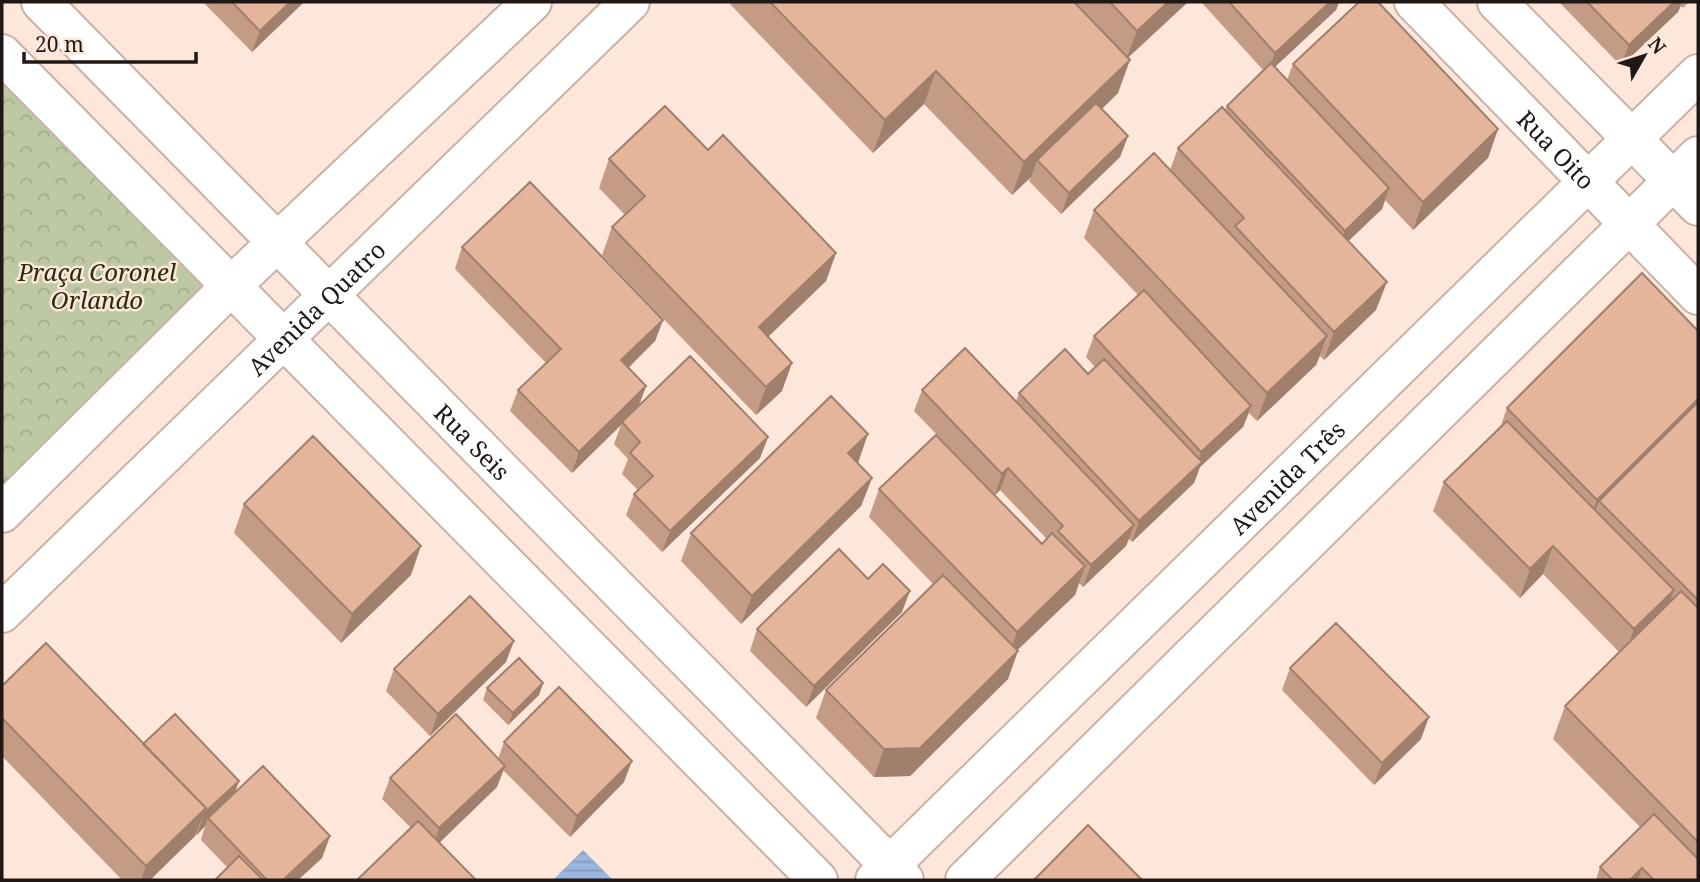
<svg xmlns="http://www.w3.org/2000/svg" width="1700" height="882" viewBox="0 0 1700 882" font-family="'Noto Serif',serif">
  <defs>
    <pattern id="park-crowns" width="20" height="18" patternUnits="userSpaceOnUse" patternTransform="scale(1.75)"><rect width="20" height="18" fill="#bec8a5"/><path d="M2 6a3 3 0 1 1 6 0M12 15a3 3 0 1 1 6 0" fill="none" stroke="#a3ab8d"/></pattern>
    <pattern id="water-rules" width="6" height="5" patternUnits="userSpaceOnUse" patternTransform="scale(1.75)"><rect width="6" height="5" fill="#9ab5de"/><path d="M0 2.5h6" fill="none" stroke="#849bbe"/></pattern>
  </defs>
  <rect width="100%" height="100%" fill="#fde7db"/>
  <path fill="url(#park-crowns)" d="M2,54l229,232 -229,227z"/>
  <path fill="url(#water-rules)" d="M583,850l30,30h-60z"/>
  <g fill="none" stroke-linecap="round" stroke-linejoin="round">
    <g stroke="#c7b2a6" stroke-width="42">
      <g id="minor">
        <path id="s1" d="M41,2l863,878"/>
        <path id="s2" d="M1414,2l284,293"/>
        <path d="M1497,2l201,204"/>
        <path d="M2,54l816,826"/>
        <path id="s3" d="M875,880l823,-806"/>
        <path d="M965,880l733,-724"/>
      </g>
    </g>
    <g stroke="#c7b2a6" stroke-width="42">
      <g id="tertiary">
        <path d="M2,513l229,-227 301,-284"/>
        <path id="s4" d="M2,613l628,-611"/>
      </g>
    </g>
    <use href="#minor" stroke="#fff" stroke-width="38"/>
    <use href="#tertiary" stroke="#fff" stroke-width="38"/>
  </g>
  <path fill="#c49c85" d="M203,2h101l-52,50z
    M731,2h457l-60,56 -10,35 -16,16 26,27 -8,21 -59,57 -32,-33 2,-4 -19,18 -88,-91 -51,49 -143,-149z
    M1201,2h138l-3,8 -61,57 12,13 6,-16 205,65 -10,29 -75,72 -28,-30 -3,9 -34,32 28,69 -52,50 -4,-4 -4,9 -59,56 -8,-8 -6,14 -43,40 -6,16 -62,59 -3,-3 -3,7 -43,41 -4,-4 -4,12 -58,55 -9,29 -98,97 -36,1 -58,-59 10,-28 107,-106 -64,-67 10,-28 163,55 5,-5 -47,-49 -5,5 -81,-84 8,-21 94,11 3,-8 69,-19 7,-7 -9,-10 8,-21 44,-41 -54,-57 10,-28 76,-40 8,-22 47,-37 2,-5 37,-35z
    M1559,2h130l-6,6 -2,-2 -3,6 -57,54z
    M708,150l128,103 -10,28 -58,56 14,54 -26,24 -154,-160 10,-28 13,-12 -26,-27 10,-29z
    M462,247l201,73 -8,21 -27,27 18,18 -7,19 129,32 -8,21 -98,94 -36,-37 8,-21 4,-4 -16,-16 6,-15 -14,-15 7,-19 -49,48 -62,-62 8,-21 28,-27 -91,-94z
    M1698,331v549h-102l4,-13 40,-40 -87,-88 12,-33 54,-54 -76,-78 -23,24 -87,-87 11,-29 56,-54 7,-20z
    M858,463l14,15 -11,28 -120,118 -60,-63 10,-28z
    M244,504l167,71 -70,68 -107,-110z
    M868,579l34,33 -96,95 -56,-56 7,-22z
    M506,662l-76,74 -44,-45 8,-22z
    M1290,668l131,71 -47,46 -92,-95z
    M543,683l-4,12 -31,30 -25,-25 4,-12z
    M2,686l141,58 96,37 -4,12 95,43 -8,22 -24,22h-83l13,-12 -27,-28 4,-14 -8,9 -1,-1 -1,2 -45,44h-28l-120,-124z
    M504,742l120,40 -54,55 -67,-67 -6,17 -58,55 -28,-14 -29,-29 8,-21 108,-19z"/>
  <path fill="#a07f6c" d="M290,2h14l-52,50 8,-21z
    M1168,2h20l-62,57 11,-28z
    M1330,2h9l-3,8 -69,64 8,-21z
    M1674,2h8l-4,10 -57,54 8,-21z
    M1130,60l-12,33 -75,73 -6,-6 -6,17 -19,18 12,-33z
    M936,71l-12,33 -51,49 12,-33z
    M1498,129l-10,29 -75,72 10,-28z
    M1128,136l-8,21 -59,57 8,-21z
    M1389,188l-7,21 -45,43 8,-21z
    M836,253l-10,28 -78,75 11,-29z
    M1387,282l-11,28 -52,50 10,-28z
    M663,320l-8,21 -41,41 7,-22z
    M1327,336l-11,29 -59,56 10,-28z
    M792,363l-10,28 -26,24 10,-28z
    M646,386l-8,22 -16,14 -1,3 -49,48 7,-21z
    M1698,399v18l-99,84 -9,24 -3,3 10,-28z
    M1251,406l-8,21 -43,40 -6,16 -62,59 7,-21 57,-53 5,-16z
    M868,434l-10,29 -20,18 10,-28z
    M768,437l-8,21 -98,94 8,-21z
    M1008,468l-8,22 -5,5 7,-21z
    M872,478l-11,28 -120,118 11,-28z
    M1134,525l-8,21 -43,41 8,-22z
    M421,546l-10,29 -70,68 11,-29z
    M1553,546l-10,28 -23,24 10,-29z
    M1085,566l-10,29 -68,65 10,-28z
    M1674,590l-10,28 -40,39 10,-28z
    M910,591l-8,21 -96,95 8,-21z
    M514,641l-8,21 -76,74 8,-22z
    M1018,651l-10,28 -98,97 -36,1 10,-28z
    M543,683l-4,12 -31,30 5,-12z
    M1429,717l-8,22 -47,46 8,-22z
    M632,761l-8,21 -54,55 7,-21z
    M505,766l-8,21 -65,63 7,-22z
    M239,781l-8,21 -23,16 -3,8 -8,9 7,-22z
    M206,808l-11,28 -45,44h-9l5,-14z
    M330,836l-8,22 -24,22h-15z
    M1642,868l-4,12h-8z"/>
  <path fill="#e4b59b" stroke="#a07f6c" stroke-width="2" d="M232,2h58l-30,29z
    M770,2h304l56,58 -106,102 -88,-91 -51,49z
    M1110,2h58l-31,29z
    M1229,2h101l-55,51z
    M1359,2h19l120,127 -75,73 -130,-138z
    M1587,2h87l-45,43z
    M1271,63l118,125 -44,43 -118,-125z
    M1096,103l32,33 -59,57 -32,-33z
    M665,106l43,44 15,-15 113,118 -77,74 33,36 -26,24 -154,-160 33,-31 -36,-37z
    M1222,107l165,175 -53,50 -99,-106 9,-8 -66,-70z
    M1154,153l173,183 -60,57 -173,-183z
    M530,182l133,138 -42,40 25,26 -67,66 -61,-62 43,-41 -99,-102z
    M1642,273l56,58v68l-101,101 -90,-92z
    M1144,290l107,116 -50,46 -107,-116z
    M965,348l169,177 -43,40 -33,-34 5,-5 -55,-58 -6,6 -80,-84z
    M1065,349l23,25 16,-15 98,103 -63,59 -120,-128z
    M690,356l78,81 -98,94 -36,-37 19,-18 -23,-23 10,-11 -18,-20z
    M831,396l37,38 -20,19 24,25 -120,118 -61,-63z
    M1698,402v198l-99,-99z
    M1507,421l167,169 -40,39 -81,-83 -23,23 -86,-87z
    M936,435l106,109 10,-11 33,33 -68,66 -138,-143z
    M313,436l108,110 -69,68 -108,-110z
    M839,549l29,30 15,-15 27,27 -96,95 -57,-57z
    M943,575l75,76 -98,97 -36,1 -58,-59z
    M1681,591l17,17v234l-133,-136z
    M470,596l44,45 -76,73 -44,-45z
    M1336,623l93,94 -47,46 -92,-95z
    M46,643l160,165 -60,58 -144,-148v-32z
    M519,658l24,25 -30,30 -26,-25z
    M559,687l73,74 -55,55 -73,-74z
    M175,714l64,67 -35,32 2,-5 -63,-64z
    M456,714l49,52 -66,62 -49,-50z
    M263,766l67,70 -47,44h-16l-59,-62z
    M1654,814l44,45v21h-44l-12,-12 -12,12h-17l-13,-13z
    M418,821l58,59h-119z
    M1088,825l54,55h-108z
    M239,856l24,24h-48z"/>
  <g text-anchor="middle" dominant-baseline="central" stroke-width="5" stroke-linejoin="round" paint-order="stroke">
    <g font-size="24" fill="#201814" stroke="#fde7db">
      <text stroke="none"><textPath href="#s2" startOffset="205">Rua Oito</textPath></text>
      <text stroke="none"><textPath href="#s4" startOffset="438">Avenida Quatro</textPath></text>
      <text stroke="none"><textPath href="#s1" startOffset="616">Rua Seis</textPath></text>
      <text stroke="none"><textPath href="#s3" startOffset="576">Avenida Três</textPath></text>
    </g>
    <g font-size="24" font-style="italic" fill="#272f0a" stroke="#fde7db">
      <text x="97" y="271">Praça Coronel<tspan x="97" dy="28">Orlando</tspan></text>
    </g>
  </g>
  <rect width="1700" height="882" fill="none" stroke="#201814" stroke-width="7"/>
  <g transform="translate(1644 56) rotate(51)" stroke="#fde7db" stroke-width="5" paint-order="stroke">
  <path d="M0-5L12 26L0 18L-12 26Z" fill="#201814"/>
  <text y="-10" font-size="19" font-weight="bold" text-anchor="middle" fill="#201814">N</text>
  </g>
  <path d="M24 52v10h172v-10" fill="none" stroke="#201814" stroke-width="3.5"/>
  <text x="35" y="52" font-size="21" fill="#201814" stroke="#fde7db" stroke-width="5" paint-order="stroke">20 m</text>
</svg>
